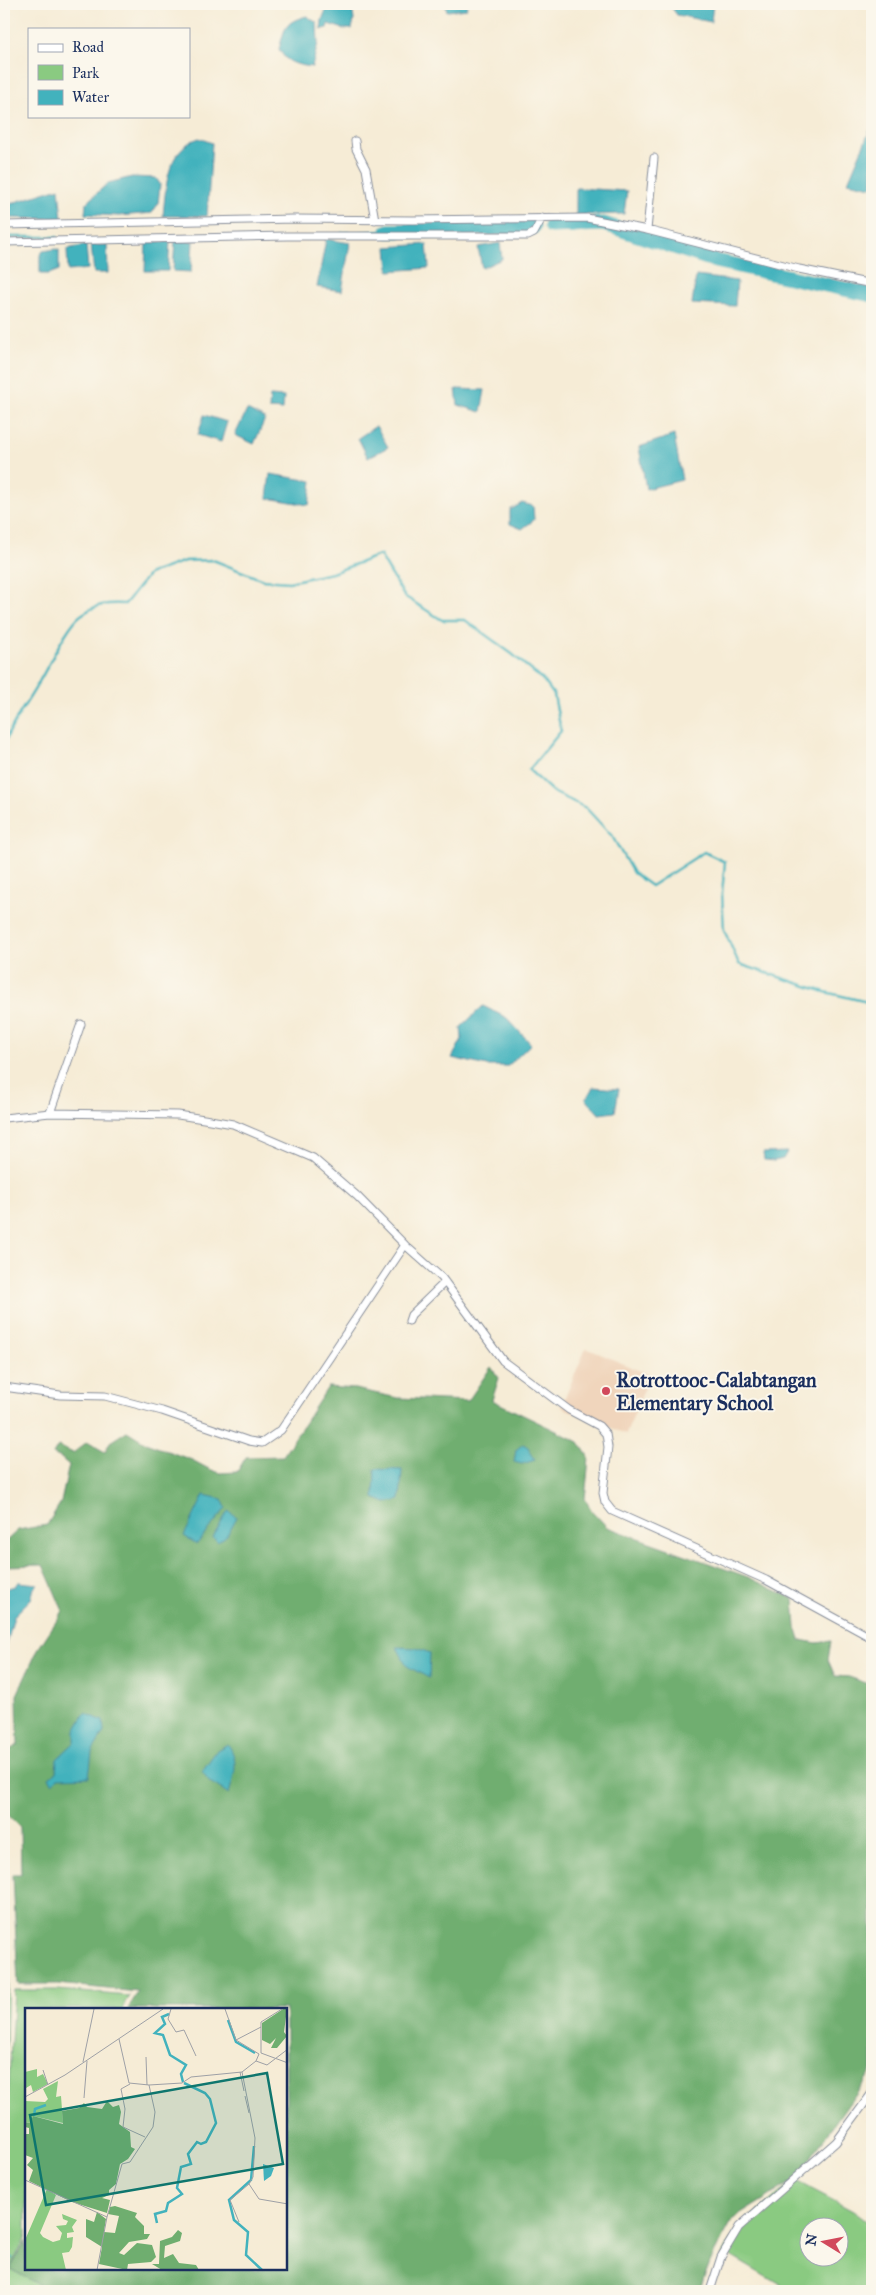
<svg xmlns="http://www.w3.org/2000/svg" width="876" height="2295" viewBox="0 0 876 2295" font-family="'IM FELL Great Primer',serif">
  <rect width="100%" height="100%" fill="#fbf7ec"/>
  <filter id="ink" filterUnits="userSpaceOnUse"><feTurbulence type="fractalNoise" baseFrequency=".02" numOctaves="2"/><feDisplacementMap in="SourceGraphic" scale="10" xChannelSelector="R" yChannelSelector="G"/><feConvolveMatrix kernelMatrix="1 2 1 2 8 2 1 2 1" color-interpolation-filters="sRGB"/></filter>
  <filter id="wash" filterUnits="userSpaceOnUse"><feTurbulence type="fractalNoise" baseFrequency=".0096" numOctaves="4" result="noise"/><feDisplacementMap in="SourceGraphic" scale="20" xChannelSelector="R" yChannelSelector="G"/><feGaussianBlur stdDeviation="1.12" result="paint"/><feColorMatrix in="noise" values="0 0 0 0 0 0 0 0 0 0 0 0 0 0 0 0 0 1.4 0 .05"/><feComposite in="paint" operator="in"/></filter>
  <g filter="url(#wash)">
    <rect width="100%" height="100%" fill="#f6ecd6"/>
    <path fill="#f0d5bc" d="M586,1348l64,27 -24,59 -65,-27z"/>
    <path fill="#8aca81" stroke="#527c70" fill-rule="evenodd" d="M4,1977l4,1 -4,135z
      M14,1990h43l73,6 -8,13h-96v227l-16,33 41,22h-47v-177h3z
      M795,2180l58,31 19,14v66h-82l-61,-36 -8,2 18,-30zM808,2228h30v30h-30z"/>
    <path fill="#6fae6f" stroke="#456e66" d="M491,1367l8,11 -7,22 87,42 10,16 -4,41 7,12 15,16 141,50 46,22 2,28 4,13 17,3 14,-2 -3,19 7,16 14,1 23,8v386l-77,109 -62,39 -22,41 -12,31h-648l-41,-22 16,-28v28h260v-260h-158l10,-17 -80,-8h-40l-5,-110h8l-1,-47 -16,-16v-58l14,-8 -1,-50 21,-46 25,-38 -20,-46 -39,1v-23l14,-13 29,-5 14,-23 8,-37 -8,-7 -8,-4 5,-8 15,7 14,-11 18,10 5,-10 17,-11 21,13 44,16 17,9 11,4 17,-1 9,-15 37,-1 45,-69 27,2 43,9 70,3z"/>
    <path fill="#42b2bd" stroke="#2e708e" d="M445,4h23l-2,5 -19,2z
      M669,4h44l-2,18 -34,-7z
      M345,5l7,3 2,12 -2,9h-8l-16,-5 -1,4 -6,2 1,-10 4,-10z
      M307,16l10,7 1,20 -6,24c-15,-2 -26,-4 -33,-18 6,-21 5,-27 28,-33z
      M872,125v62l-24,-5z
      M199,138l13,5 -5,73h-44c3,-29 3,-67 36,-78z
      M132,177l24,1 4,6 -2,20 -6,9 -33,3 -34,-2 1,-11 22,-20z
      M59,188l3,31 -53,-1v-14z
      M576,188l51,3 -3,23 -48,1z
      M326,239l24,4 -8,48 -25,-4z
      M170,241l-2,30h-23l1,-29z
      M175,241h18l-2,31 -18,-1z
      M500,243l2,16 -20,9 -4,-21z
      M427,244l2,24 -40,3 -2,-24z
      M86,245l2,24 -20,2 -1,-22z
      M91,245h16l1,28h-14z
      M56,249l3,1v20l-10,4h-9v-19l3,-4z
      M696,276l41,5 -2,25 -43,-2z
      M456,389l29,1 -4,22 -23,-7z
      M270,396l14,1 -1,13 -14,-1z
      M247,410l18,9 -11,25 -19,-9z
      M204,415l23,7 -6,20 -23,-7z
      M376,426l12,21 -20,11 -10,-20z
      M674,435l8,45 -36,9 -7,-42z
      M270,474l42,7 -3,24 -42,-7z
      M522,503l11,3 1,14 -12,9 -12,-5v-14z
      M483,1006l24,12 24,26 -23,22h-21l-35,-8 10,-19 -1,-12z
      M593,1087l26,2 -4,23 -16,2 -13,-15z
      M787,1152l-4,7 -9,2 -10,-1 -1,-7z
      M523,1444l5,3 7,13 -13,4 -8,-2 2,-12z
      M375,1469l27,1 -2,30 -14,3 -12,-5z
      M204,1495l18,4 4,9 -29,36 -13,-8z
      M228,1511l9,6 -10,18 -9,7 -5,-5z
      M18,1582l20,2 -4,4 -3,11 -17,17 -10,40v-67l11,-3z
      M397,1647l19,1 14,5 -1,25 -22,-12z
      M85,1713l18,8 1,11 -12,20 -3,25 -31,1 -6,5 -3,-6 7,-5 1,-13 18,-17v-11z
      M228,1744c12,19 6,30 1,50l-19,-12 -8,-11 15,-21z"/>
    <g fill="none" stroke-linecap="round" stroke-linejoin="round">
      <path stroke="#42b2bd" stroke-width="2.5" d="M342,233l46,-2
        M4,237h53
        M4,744c10,-26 23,-40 36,-64 9,-15 28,-56 41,-65 16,-11 25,-12 44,-11l24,-30 36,-13 28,-1 50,20 26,2 43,-9 48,-18 24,41 38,24h23l47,34 32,27 10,14 7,36 -32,39 24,22 33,16 26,28 21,37 18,13 53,-34 21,10 -3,31 2,37 15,34 86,28 47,11
        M4,2256l9,2"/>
      <path stroke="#42b2bd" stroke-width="15" d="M551,226l53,-2 112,37 156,34
        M388,231l145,-4"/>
    </g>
  </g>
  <g filter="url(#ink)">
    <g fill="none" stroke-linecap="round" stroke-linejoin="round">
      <g stroke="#888e9a" stroke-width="9">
        <path id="street" d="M355,141l1,8 10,20 9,51
          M4,225l290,-6 119,1 174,-2 60,12 152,39 73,15
          M647,230l7,-72
          M4,242l283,-6h241l6,-3 8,-15
          M50,1113l31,-89
          M4,1118l46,-5 128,2 26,4 29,5 80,34 44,38 48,49 37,33 61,83 66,49 30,16 7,8 2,13 -5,46 2,9 7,9 154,69 106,58
          M409,1321l2,-6 34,-33
          M4,1387l56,8 45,1 57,15 87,30 13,2 19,-13 124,-185
          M710,2291l11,-34 18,-30 97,-85 36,-49"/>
      </g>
      <use href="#street" stroke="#fff" stroke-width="7"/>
    </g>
  </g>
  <circle fill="#d1495b" stroke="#fbf7ec" stroke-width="2" cx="606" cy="1391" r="5"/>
  <g text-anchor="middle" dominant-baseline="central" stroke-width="4" stroke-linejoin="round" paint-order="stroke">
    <g font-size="20" font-weight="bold" fill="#1b2f5e" stroke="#fbf7ec" text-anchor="start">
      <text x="616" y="1380">Rotrottooc-Calabtangan<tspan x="616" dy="23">Elementary School</tspan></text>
    </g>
  </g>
  <g transform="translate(25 2008)">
    <rect width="262" height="262" fill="#f6ecd6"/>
    <path d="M12,61v8l6,-3 5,10 -15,8 -2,-7 -5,3 -1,-16zM33,73l-2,16 5,-1 2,27 -30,-7 -3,7 -5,-1v-21l20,1 3,-3 -5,-10zM22,181l9,6 -16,38 3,4 10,5 7,-2 2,-7 -6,-7 10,-1 2,-4 -5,-2 -1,-5 15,6 -5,7 2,5 -7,1v5l6,-1 -1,10 -3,5 -7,1 4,17h-41v-30z" fill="#8aca81"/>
    <path d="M258,1h4l-3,23 3,4 -10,12h-6l5,-10 -6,6 -8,-4v-17zM82,93l6,6 6,-2 2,7 -2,12 11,8 1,15 4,2 -7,10 -8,5 -4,20 -7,6v5l-7,3 8,2 -3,13 -35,-11 -43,-21 4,-11 -6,-5 6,-7 -8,-3v-21h4v-6l-4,-1v-5l5,1 3,-7 30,8 -1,-13 17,-3 5,-5 3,4 15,2zM90,198l22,7 -2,4 9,9v8h6l-3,5 -18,3 -10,11 5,2 13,-12 15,2 4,12 -5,5 -23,2 -1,6 -28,-6 3,-17 -16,-10v-18l8,3 3,-10 9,7 -2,13 11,1 4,-17 -11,-2 2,-7zM153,222l4,3 -2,8 -15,5 -1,12 9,-4 6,9 17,2 3,5h-37l-10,-6h7l1,-23 12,-4z" fill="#6fae6f"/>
    <path d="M238,156l11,4 -3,8 -7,5z" fill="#42b2bd"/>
    <path fill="none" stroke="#42b2bd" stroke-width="2.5" d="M144,6l-7,3 3,7 -10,9 8,2 7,20 16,10 -5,9 2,8M203,12l8,22 19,11M9,108l1,-7 11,-4M229,138l-3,34 -22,20 5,20 14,12 -2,23 16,15M132,215l-2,-9 11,-3 2,-8 14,-9 -5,-6 4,-21 10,-3 -3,-10 9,-12 4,2 5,-2 10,-19 -6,-24 -5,-6 -21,-10"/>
    <path fill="none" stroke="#9ea0a6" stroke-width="1" d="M146,1l-3,10 8,13 8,-2 12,26M200,1l11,31 25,-13M257,1l-21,13v31l27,10M94,31l10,44 20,2 33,-2 9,-6 51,-5 14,-11 3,-7 -23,-14M121,49l1,28M231,53l11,4 21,-16M58,54l11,-53M18,62l5,15M215,64l4,19M217,64l13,66 -2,39 -4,7 10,15 29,5M105,76l-9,5 4,20 -2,18 22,10M220,88l4,17M0,89l40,-22 98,-66M59,90l3,-37M0,172l82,37M214,214l-9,-22 19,-16M72,262l10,-53 15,-53 8,-2 23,-35 2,-15 -6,-27"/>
    <path fill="#0f766e" fill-opacity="0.15" stroke="#0f766e" stroke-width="2.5" d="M242,65l16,91 -237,41 -16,-90z"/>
    <rect width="262" height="262" fill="none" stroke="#1b2f5e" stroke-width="2.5"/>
  </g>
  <rect width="876" height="2295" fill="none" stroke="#fbf7ec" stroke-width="20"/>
  <rect x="28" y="28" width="162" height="90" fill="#fbf7ec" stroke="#a1a7b3"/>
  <rect x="38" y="44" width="25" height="8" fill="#ffffff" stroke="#a1a7b3"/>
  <text x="72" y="52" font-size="15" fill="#1b2f5e">Road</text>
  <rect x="38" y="65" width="25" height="15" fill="#8aca81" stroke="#a1a7b3"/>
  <text x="72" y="78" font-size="15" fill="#1b2f5e">Park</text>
  <rect x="38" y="90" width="25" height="15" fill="#42b2bd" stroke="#a1a7b3"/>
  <text x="72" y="102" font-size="15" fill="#1b2f5e">Water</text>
  <g transform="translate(824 2242) rotate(280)"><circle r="24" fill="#fbf7ec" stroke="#a1a7b3"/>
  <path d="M0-4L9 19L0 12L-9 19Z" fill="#d1495b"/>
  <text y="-8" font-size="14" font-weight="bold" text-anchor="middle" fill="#1b2f5e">N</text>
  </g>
</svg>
